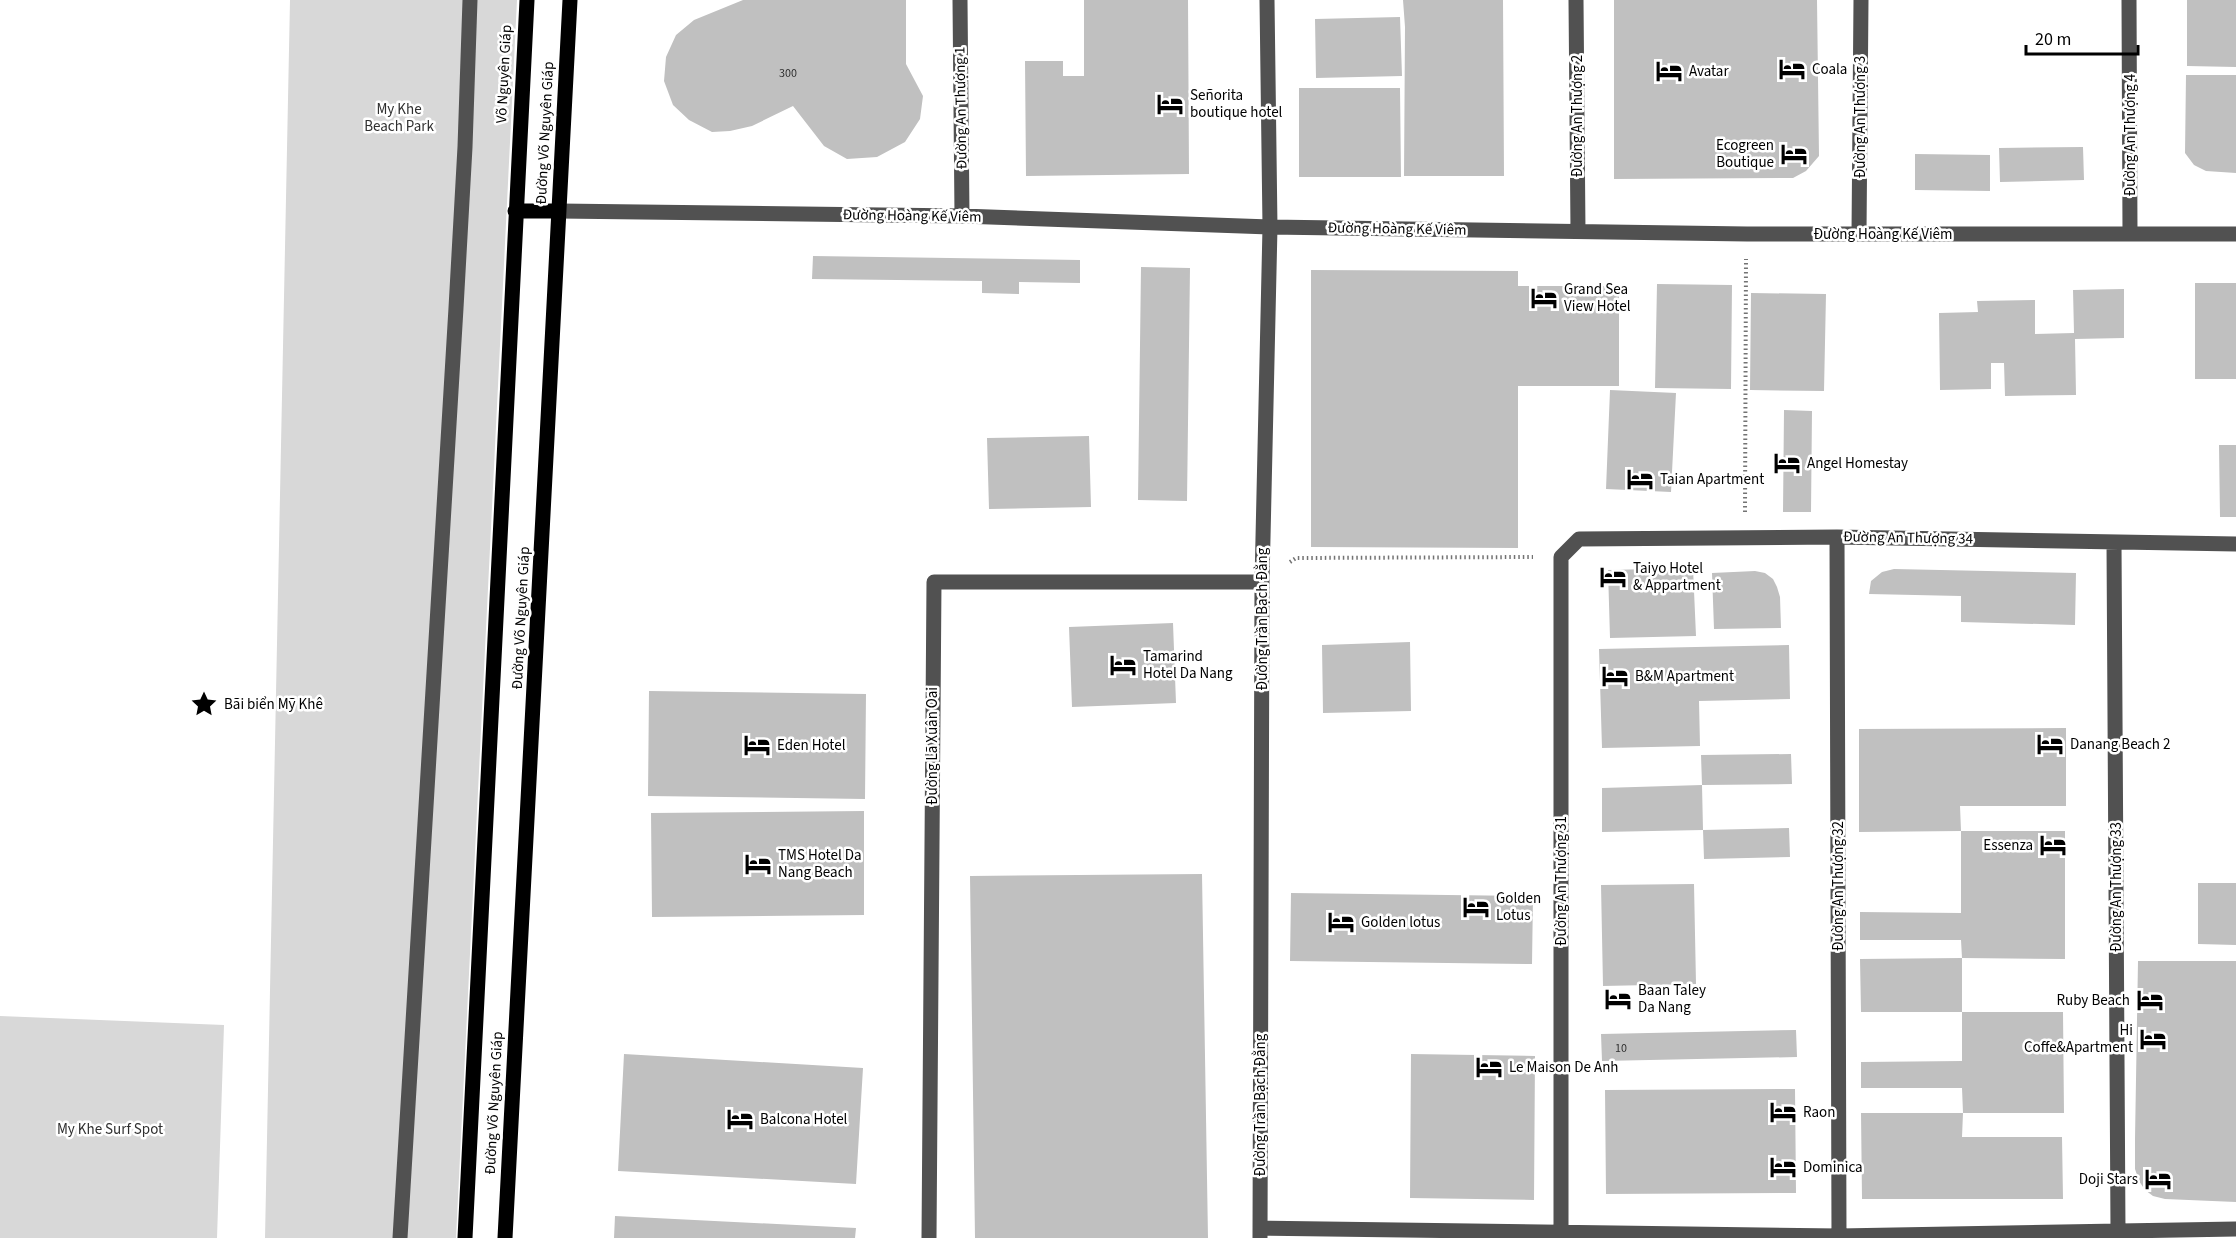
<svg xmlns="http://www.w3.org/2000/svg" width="2236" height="1238" viewBox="0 0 2236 1238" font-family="'Source Sans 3',sans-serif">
  <rect width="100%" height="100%" fill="#fff"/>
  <path fill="#d8d8d8" d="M290,0h227l-61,1238h-191z
    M0,1016l224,9 -7,213h-217z"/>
  <path fill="#c0c0c0" d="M743,0h163v64l17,32 -3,23 -15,23 -28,15 -30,2 -23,-13 -31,-40 -41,20 -22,5 -18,1 -23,-12 -16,-15 -9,-24 2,-24 10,-22 18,-15z
    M1084,0h104l1,174 -163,2 -1,-115h38v15h21z
    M1403,0h100l1,176h-100l1,-149z
    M1614,0h203l2,156 -13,15 -13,7 -179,1z
    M2187,0h49v67l-49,-1z
    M1400,17l2,59 -86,2 -1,-59z
    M2186,75h50v98l-30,-2 -12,-6 -9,-12z
    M1299,88h101l1,89h-102z
    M2083,147l1,33 -84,2 -1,-34z
    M1915,154l75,1v36l-75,-1z
    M813,256l267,4v23l-61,-1v12l-37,-1v-12l-170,-2z
    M1141,267l49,1 -3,233 -49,-1z
    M1311,270l207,1v15h101v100h-101v162l-207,-1z
    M2195,283h41v96h-41z
    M1657,284l75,1 -1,104 -76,-1z
    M2124,289v49l-49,1 1,56 -71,1 -1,-33h-13v26l-51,1 -1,-77 39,-1 -1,-11 58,-1v34l39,-1 -1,-43z
    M1751,293l75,1 -2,97 -74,-1z
    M1610,390l66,3 -5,99 -65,-3z
    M1784,410l28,1 -1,101h-28z
    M1089,436l2,71 -102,2 -2,-71z
    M2219,445h17v72h-16z
    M1693,568l3,68 -86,2 -2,-68z
    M1894,569l182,4 -1,52 -114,-3v-26l-92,-2 2,-13 11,-9z
    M1755,571l10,2 8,6 4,8 3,10 1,31 -67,1 -2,-56z
    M1173,623l3,80 -104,4 -3,-80z
    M1410,642l1,69 -88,2 -1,-68z
    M1789,645l1,54 -91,2 1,45 -98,2 -3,-99z
    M649,691l217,3 -1,105 -217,-3z
    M2066,728v78h-106l1,25h104v128l-103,-1 -1,-18h-101v-28l101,1v-82l-102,1v-103z
    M1791,754l1,30 -90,1 -1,-30z
    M1702,785l1,45 86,-2 1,29 -86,2 -1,-29 -101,2v-44z
    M864,811v104l-212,2 -1,-104z
    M1202,874l6,364h-233l-5,-362z
    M2198,883h38v62l-38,-1z
    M1694,884l2,100 -93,2 -2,-101z
    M1291,893l242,3 -1,68 -242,-3z
    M1962,958v54h-101l-1,-53z
    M2138,961h98v241l-71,-3 -12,-3 -8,-6 -6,-9 -4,-12v-30z
    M1962,1012h101l1,101h-101l-1,-25h-101v-26l101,-1z
    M1796,1030l1,27 -195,4 -1,-27z
    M624,1054l239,14 -7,116 -238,-13z
    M1411,1054l124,2 -1,144 -124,-2z
    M1795,1089l1,104 -190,1 -1,-104z
    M1861,1113h102l-1,24h100l1,62h-201z
    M615,1216l241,12 -1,10h-241z"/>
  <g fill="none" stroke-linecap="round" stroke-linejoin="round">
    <path stroke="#737373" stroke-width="4" stroke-dasharray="1.5 3" stroke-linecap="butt" d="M1745,512l1,-253
      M1290,562l6,-4 237,-1"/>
    <path stroke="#515151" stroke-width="15" d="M960,0l2,216
      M1576,0l2,231
      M2129,0l1,234
      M559,211l403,5 308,11 477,7h489
      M1859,233l2,-233
      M1837,537l2,699
      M2114,543l4,688
      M1260,1228l579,8 397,-7
      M1561,1231v-674l18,-18 258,-2 399,7
      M400,1238l56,-930 9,-161 5,-147
      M929,1238l5,-656h328
      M1260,1238l2,-656 8,-355 -3,-227"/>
    <path stroke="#000" stroke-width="15" d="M515,211h44
      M465,1238l62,-1238
      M505,1238l65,-1238"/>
  </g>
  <defs>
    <g id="hotel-bare" transform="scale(2.07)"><path d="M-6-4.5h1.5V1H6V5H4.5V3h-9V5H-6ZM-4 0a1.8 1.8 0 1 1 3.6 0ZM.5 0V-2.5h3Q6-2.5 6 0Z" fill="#000" stroke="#fff" stroke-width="2.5" paint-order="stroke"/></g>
    <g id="sight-bare" transform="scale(2.07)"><path d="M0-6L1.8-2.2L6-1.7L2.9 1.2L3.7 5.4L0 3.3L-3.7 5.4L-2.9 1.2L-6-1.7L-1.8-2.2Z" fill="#000" stroke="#fff" stroke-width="2.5" paint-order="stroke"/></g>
  </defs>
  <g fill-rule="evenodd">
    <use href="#hotel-bare" x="1792" y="69"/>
    <use href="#hotel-bare" x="1669" y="71"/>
    <use href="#hotel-bare" x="1170" y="104"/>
    <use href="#hotel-bare" x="1794" y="154"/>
    <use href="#hotel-bare" x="1544" y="298"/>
    <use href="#hotel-bare" x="1787" y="463"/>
    <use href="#hotel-bare" x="1640" y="479"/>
    <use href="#hotel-bare" x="1613" y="577"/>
    <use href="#hotel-bare" x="1123" y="665"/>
    <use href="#hotel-bare" x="1615" y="676"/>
    <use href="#sight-bare" x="204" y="704"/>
    <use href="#hotel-bare" x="2050" y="744"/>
    <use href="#hotel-bare" x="757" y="745"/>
    <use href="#hotel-bare" x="2053" y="845"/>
    <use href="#hotel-bare" x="758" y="864"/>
    <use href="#hotel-bare" x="1476" y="907"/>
    <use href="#hotel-bare" x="1341" y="922"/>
    <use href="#hotel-bare" x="1618" y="999"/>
    <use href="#hotel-bare" x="2150" y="1000"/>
    <use href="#hotel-bare" x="2153" y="1039"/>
    <use href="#hotel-bare" x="1489" y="1067"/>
    <use href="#hotel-bare" x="1783" y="1112"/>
    <use href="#hotel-bare" x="740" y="1119"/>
    <use href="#hotel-bare" x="1783" y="1167"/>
    <use href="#hotel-bare" x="2158" y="1179"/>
  </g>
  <g text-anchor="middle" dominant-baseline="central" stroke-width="5" stroke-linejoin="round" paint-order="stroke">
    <g font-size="12" fill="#303030">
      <text x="788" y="73">300</text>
      <text x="1621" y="1048">10</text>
    </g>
    <g font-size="15" fill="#000" stroke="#fff" text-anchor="start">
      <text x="1812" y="69">Coala</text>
      <text x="1689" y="71">Avatar</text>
      <text x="1190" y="95">Señorita<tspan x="1190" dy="17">boutique hotel</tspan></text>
      <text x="1774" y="145" text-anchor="end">Ecogreen<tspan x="1774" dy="17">Boutique</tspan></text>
      <text x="1564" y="289">Grand Sea<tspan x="1564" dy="17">View Hotel</tspan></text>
      <text x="1807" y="463">Angel Homestay</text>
      <text x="1660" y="479">Taian Apartment</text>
      <text x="1633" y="568">Taiyo Hotel<tspan x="1633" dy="17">&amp; Appartment</tspan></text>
      <text x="1143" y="656">Tamarind<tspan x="1143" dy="17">Hotel Da Nang</tspan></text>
      <text x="1635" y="676">B&amp;M Apartment</text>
      <text x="224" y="704">Bãi biển Mỹ Khê</text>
      <text x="2070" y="744">Danang Beach 2</text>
      <text x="777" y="745">Eden Hotel</text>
      <text x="2033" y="845" text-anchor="end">Essenza</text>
      <text x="778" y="855">TMS Hotel Da<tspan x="778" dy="17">Nang Beach</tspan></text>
      <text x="1496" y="898">Golden<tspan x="1496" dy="17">Lotus</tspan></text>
      <text x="1361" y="922">Golden lotus</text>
      <text x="1638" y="990">Baan Taley<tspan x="1638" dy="17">Da Nang</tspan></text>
      <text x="2130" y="1000" text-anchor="end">Ruby Beach</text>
      <text x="2133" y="1030" text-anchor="end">Hi<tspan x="2133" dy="17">Coffe&amp;Apartment</tspan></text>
      <text x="1509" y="1067">Le Maison De Anh</text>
      <text x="1803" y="1112">Raon</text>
      <text x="760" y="1119">Balcona Hotel</text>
      <text x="1803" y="1167">Dominica</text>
      <text x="2138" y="1179" text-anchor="end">Doji Stars</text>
    </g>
    <g font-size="15" fill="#000" stroke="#fff">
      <text transform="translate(504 74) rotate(-87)">Võ Nguyên Giáp</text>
      <text transform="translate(961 108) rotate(-91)">Đường An Thượng 1</text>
      <text transform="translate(1577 116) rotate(-90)">Đường An Thượng 2</text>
      <text transform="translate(1860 117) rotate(-90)">Đường An Thượng 3</text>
      <text transform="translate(545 133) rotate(-87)">Đường Võ Nguyên Giáp</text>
      <text transform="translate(2130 135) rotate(-90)">Đường An Thượng 4</text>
      <text transform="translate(912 216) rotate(1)">Đường Hoàng Kế Viêm</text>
      <text transform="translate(1397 229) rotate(1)">Đường Hoàng Kế Viêm</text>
      <text x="1883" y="234">Đường Hoàng Kế Viêm</text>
      <text transform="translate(1908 538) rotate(1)">Đường An Thượng 34</text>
      <text transform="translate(521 618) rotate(-87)">Đường Võ Nguyên Giáp</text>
      <text transform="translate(1262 619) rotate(-90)">Đường Trần Bạch Đằng</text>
      <text transform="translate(932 746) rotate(-90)">Đường Lã Xuân Oai</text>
      <text transform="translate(1561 881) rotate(-90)">Đường An Thượng 31</text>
      <text transform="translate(1838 886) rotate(-90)">Đường An Thượng 32</text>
      <text transform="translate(2116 887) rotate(-90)">Đường An Thượng 33</text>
      <text transform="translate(494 1103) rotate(-87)">Đường Võ Nguyên Giáp</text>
      <text transform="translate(1260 1105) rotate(-90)">Đường Trần Bạch Đằng</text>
    </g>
    <g font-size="15" fill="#2f2f2f" stroke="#fff">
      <text x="399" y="109">My Khe<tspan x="399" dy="17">Beach Park</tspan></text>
      <text x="110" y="1129">My Khe Surf Spot</text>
    </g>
  </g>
  <path d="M2026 45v9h112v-9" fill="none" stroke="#000000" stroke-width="3"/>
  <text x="2035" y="45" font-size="18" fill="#000000" stroke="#ffffff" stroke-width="4.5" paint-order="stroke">20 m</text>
</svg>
